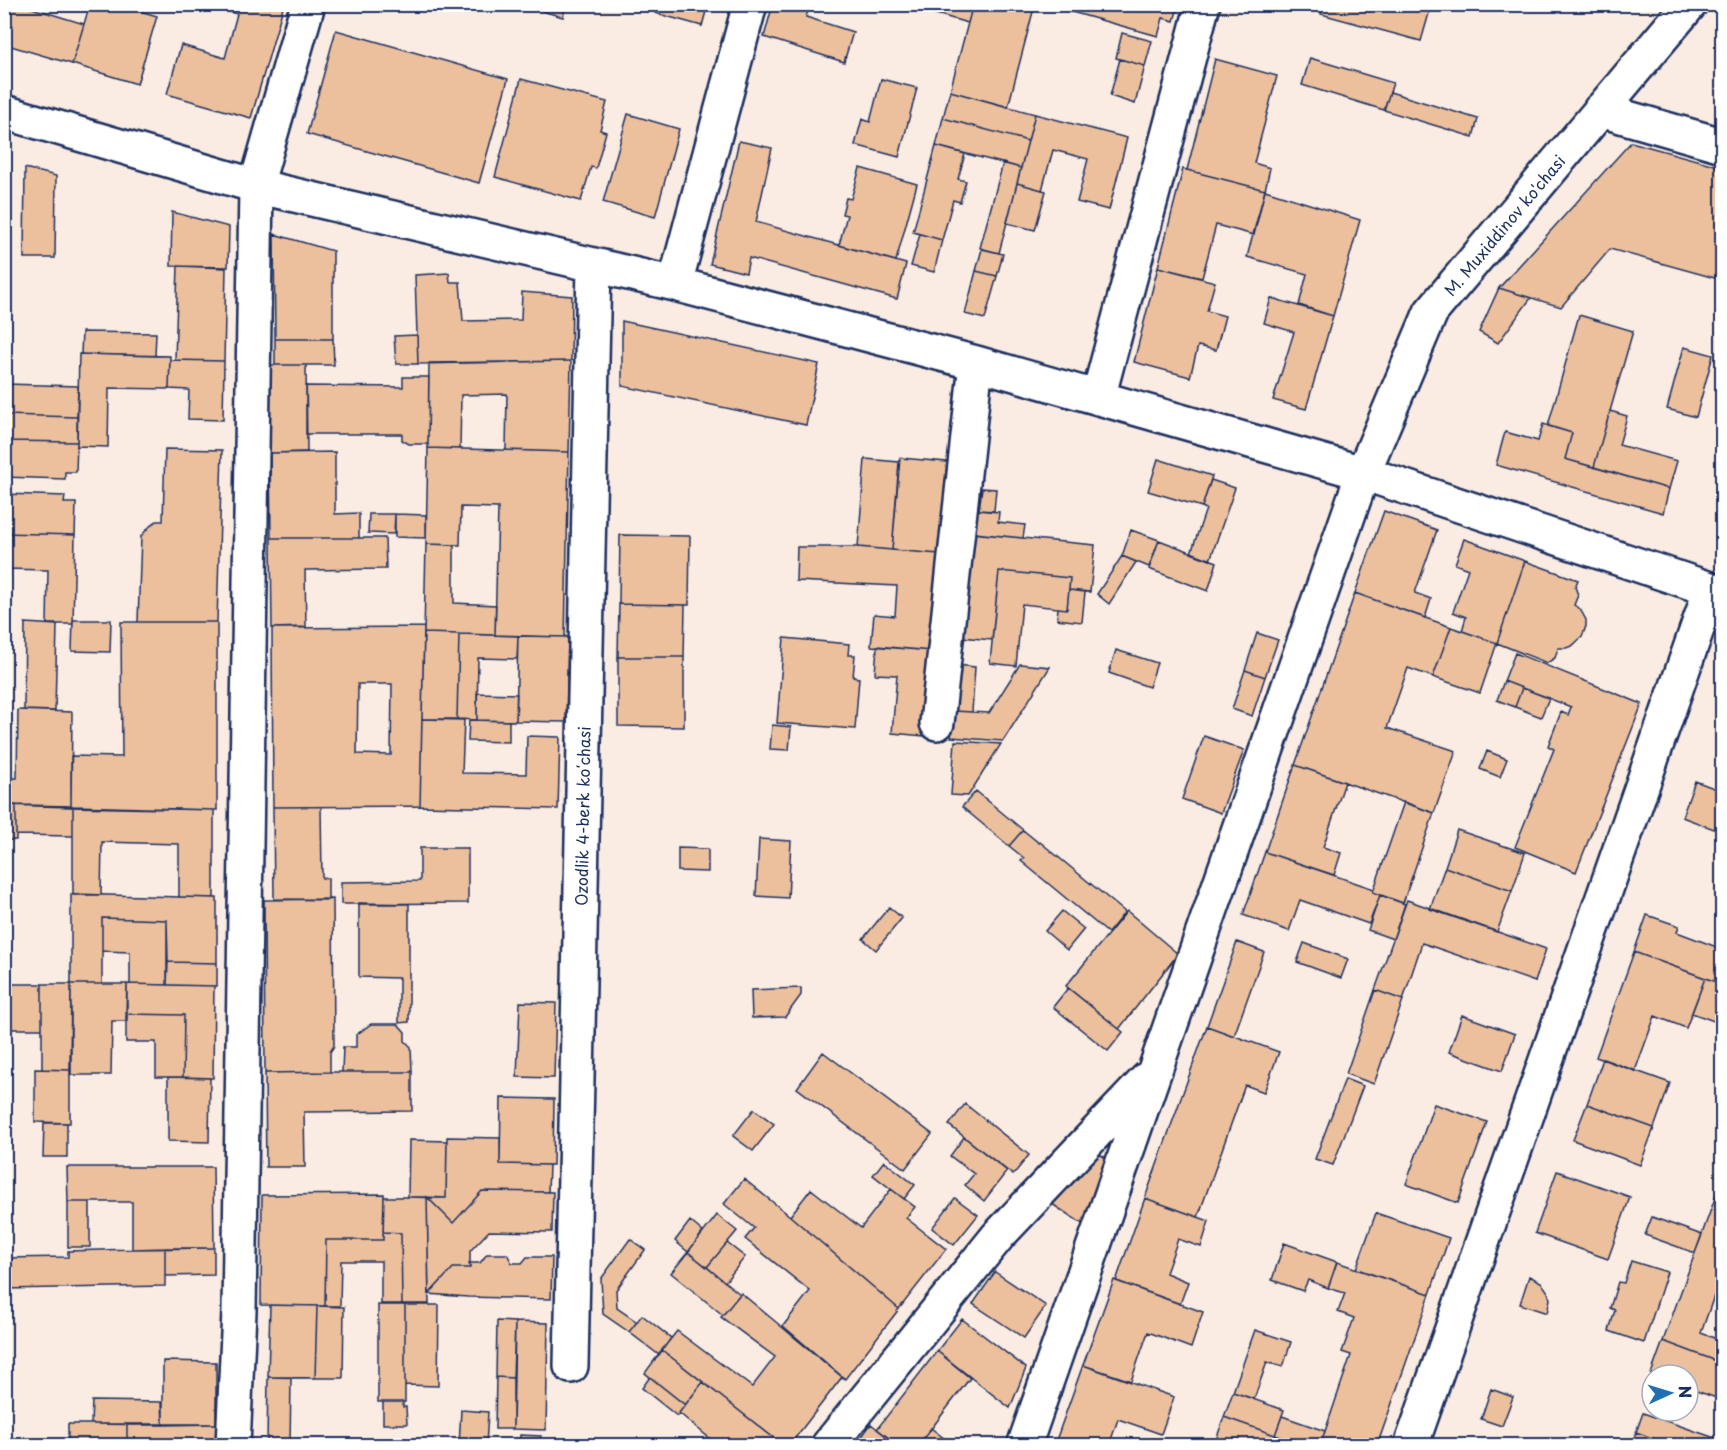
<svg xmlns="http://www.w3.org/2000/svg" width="1727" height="1450" viewBox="0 0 1727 1450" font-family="'Playpen Sans',sans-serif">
  <rect width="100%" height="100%" fill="#faece2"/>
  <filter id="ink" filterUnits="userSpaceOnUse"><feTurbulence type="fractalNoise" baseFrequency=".0167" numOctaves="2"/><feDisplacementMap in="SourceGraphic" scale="12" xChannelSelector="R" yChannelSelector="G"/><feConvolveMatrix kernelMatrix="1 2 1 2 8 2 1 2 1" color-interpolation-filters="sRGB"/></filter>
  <g filter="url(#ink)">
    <path fill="#edc09d" stroke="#1b2f5e" stroke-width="1.5" fill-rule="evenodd" d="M4,4h15l65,20 -12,40 -68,-20z
      M90,4h45l-2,5 24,7 -20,68 -65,-20z
      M221,4h63l-33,114 -84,-24 14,-49 44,13 12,-44 -18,-5z
      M539,4h27l-3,13 -25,-7z
      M657,4h51l-6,22 -47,-13z
      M773,4h37l-4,13 47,15 -9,30 -80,-25z
      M919,4h54l-5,19 -50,-14z
      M973,4h62l-27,103 -58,-16z
      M1043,4h136l-5,17 -11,-3 -5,18z
      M1323,4h88l19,6 -9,31 -100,-27z
      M336,30l172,49 -29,104 -172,-49z
      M1122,33l30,8 -7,25 -29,-8z
      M1310,58l83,25 -9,27 -82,-25z
      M1120,59l25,7 -10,38 -25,-8z
      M1215,59l62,17 -23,87 16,5 -5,22 -78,-20z
      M521,79l86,23 -7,28 6,2 -10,36 -5,-1 -10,34 -86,-24z
      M881,79l36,9 -18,69 -44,-12 7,-26 8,3z
      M950,91l85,23 -7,27 -85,-23z
      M1390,92l88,27 -5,18 -89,-27z
      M628,114l51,15 -24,88 -52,-15z
      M1035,114l92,24 -18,72 -32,-8 11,-43 -35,-9 -11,40 -25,-7z
      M943,118l85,23 -7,27 -85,-22z
      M739,141l33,7 -16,74 150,42 -9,35 -148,-41 -3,15 -36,-9z
      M1631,142l91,25v113l-112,-31 -49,58 -62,-19z
      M936,146l29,8 -7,25 8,2 -6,21 -7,-2 -11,40 -29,-8z
      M1003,163l18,5 -22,85 -19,-5z
      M25,168l31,8 -1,82h-31z
      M860,168l57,16 -21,77 -57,-16 8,-30 -5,-1 4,-16 5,1z
      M1183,169l82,21 -11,45 -38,-10 -14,53 -44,-11z
      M1017,183l29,8 -11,39 -28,-7z
      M1265,190l95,30 -27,96 -34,-11 8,-31 -60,-17z
      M172,212l57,15 -1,40 -57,-1z
      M274,234l59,17v88h-58z
      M920,234l22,6 -8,32 -23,-6z
      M982,249l21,5 -6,22 -21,-5z
      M178,266l48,2 -2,93 -49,-1z
      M1158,267l57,15 -8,29 18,5 -9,34 -18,-4 -8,31 -56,-15z
      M976,271l21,5 -12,43 -20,-5z
      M449,273l1,9h10l3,39 58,-1 1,-28 50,4 -1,65 -153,3 -3,-89z
      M1499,288l32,10 -33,45 -19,-11z
      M1271,298l62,18 -27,93 -33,-9 21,-68 -30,-9z
      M1579,315l54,16 -39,136 -29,-8 7,-26 -24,-7z
      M622,321l197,43 -13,61 -184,-39z
      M82,332l74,1 -1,23 -74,-2z
      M417,335l1,29h-22l-2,-28z
      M275,339h58l1,26h-59z
      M1684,347l29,8 -17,62 -29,-8z
      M79,354l91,2 -1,33 -60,-1 -1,59 -31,-1z
      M170,360l54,1 -1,59 -35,-1 1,-29 -20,-1z
      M571,361l-2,91 -63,-2 1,-56 -46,1 -1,54 -32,-1 1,-85z
      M270,365h36l1,87 -37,1z
      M403,377h26l-1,67h-19l-7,-4v-6h-96v-48l97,1z
      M4,384l74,2 -1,31 -73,-2z
      M1610,411l17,5 -8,29 58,16 -8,28 -75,-22z
      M4,415l73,2v25l-73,-1z
      M1543,424l29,9 -7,26 104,30 -6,24 -167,-48 9,-33 33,9z
      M4,441l73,1 -1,30h-11v7l-61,-2z
      M428,448l141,4 -4,185 -70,-2 3,-127 -37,-1 -1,38 -34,-1z
      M165,449l57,1 -5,172h-79l3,-86 11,-12 5,-3h6z
      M335,452v62l24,-1v25h-88l-1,-85z
      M900,458l47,4 -8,92 -47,-4z
      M865,459l34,3 -7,88 -34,-3z
      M1158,459l54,17 -10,31 -54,-16z
      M1211,480l24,8 -25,72 -19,-7 15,-44 -4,-2z
      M982,488l14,1 -2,22 -15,-1z
      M4,494l61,2 -1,7h12l-1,32 -71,-2z
      M976,510l23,2 -1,10 27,3 -2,13 -49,-5z
      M1384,511l53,19 -22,63 16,6 -6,19 -70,-25z
      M369,514h26l-1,20 -26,-1z
      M395,514l31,1v23l-31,-1z
      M1131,530l28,10 -10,27 -27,-11z
      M4,533l71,2 -2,89h-26l1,-54 -44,-1z
      M971,533l124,12 -5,47 -21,-2 1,-12 -71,-7 -7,69 -31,-3z
      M620,535l70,1 -1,69 -70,-1z
      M271,538h114l1,31 -81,1 1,57 -34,1z
      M1464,539l61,22 -28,82 -35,-12 4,-14 -13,-5 15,-43 -13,-5z
      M1159,540l58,22 -9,29 -59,-22z
      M426,544l28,1v58l42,2 -1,30 -71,-2z
      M797,547h61l81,7 -8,97 -60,-5 3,-32 21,2 2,-30 -101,-5z
      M1122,556l14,6 -27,42 -12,-10z
      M1525,561l53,19 -3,7 3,8 -4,10 6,4 6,11v6l-4,11 -10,9 -6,2h-8l-3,10 -8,5 -50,-20z
      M999,571l71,7 -3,31 -45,-5 -6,62 -26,-3z
      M1069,590l16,2 -3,30 -25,-3 1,-11 9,1z
      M1355,593l96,34 -18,50 -25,-9 -21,60 69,23 -22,62 -139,-48z
      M619,604l66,1 -1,52h-66z
      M73,620h38l-1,32 -38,-1z
      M121,622h96v188l-146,-3v-51l51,1z
      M25,623l32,2 -2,86 -31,-1z
      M424,627l-4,179 -147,1 -1,-179zM358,684h34l-1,71 -34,-1z
      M1451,627l46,16 -17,50 -47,-16z
      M424,633l35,1 -2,85h-35z
      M1257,633l21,7 -13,37 -20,-7z
      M459,634l59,2 -1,23 -39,-1 -1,62 -20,-1z
      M518,636l50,1 -2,85 -50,-1z
      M784,638l65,6 -1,11h7l-2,22 6,1 -4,51 -78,-6z
      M877,646l54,5 -7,85 -32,-3 5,-58 -22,-1z
      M1116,650l41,13 -8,24 -40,-14z
      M1515,653l127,51 -66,168 -61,-25 39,-98 -6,-3 13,-34 7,3 3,-8 -67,-26z
      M618,657h66v70l-66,-1z
      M1020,664l30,3 -47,74 -52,-4 3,-26 35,2z
      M957,665l18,2 -3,45 -18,-1z
      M1245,670l20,7 -13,39 -20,-7z
      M1504,681l18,7 -7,19 -18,-7z
      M1522,688l27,10 -8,19 -26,-10z
      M477,693l40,1 -1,27 -39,-1z
      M18,710l54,2 -1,95 -67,-2v-27h13z
      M422,719l42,1 -2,53 64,1 1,-38 33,1 -2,72 -138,-3z
      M469,720l40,1v21l-41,-1z
      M772,725l19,2 -2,23 -19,-1z
      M1204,736l40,14 -23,63 -39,-14z
      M955,741l46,3 -33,52 -17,-1z
      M1487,751l20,8 -7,18 -20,-8z
      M1295,765l50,17 -22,65 18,6 -7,22 -69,-23z
      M1695,781l27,10v41l-40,-15z
      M976,791l47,39 -14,16 -47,-39z
      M1404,802l30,11 -31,90 -30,-11z
      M4,805h12v35h-12z
      M16,805l57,1v30l-57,-1z
      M73,806l141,4v88l-35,-1v-53l-77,-2 -1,53h-28z
      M273,807h48l1,71h6v22l-54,-1z
      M1023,830l16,13 1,-1 85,70 -17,21 -87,-72 3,-3 -15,-12z
      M1457,830l68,23 -13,38 -67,-24z
      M759,839l32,2 -3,57 -32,-2z
      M420,848h48v55l-127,1v-22l79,-1z
      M678,848l30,1v23l-30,-1z
      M1265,852l109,37 -1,3 7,3 -11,29 -69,-24 -11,31 -46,-16z
      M1445,867l67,24 -15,41 -67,-23z
      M71,894l146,4v65l-49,-1 -1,-42 -65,-2v66h-31z
      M1380,895l25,9 -12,35 -25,-9z
      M333,899l1,147 -4,6v20l-65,1 -1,-173z
      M1407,900l139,49 -11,33 -113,-39 -19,57 -28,-10z
      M359,903l50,1v118l-10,1v-45l-40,-1z
      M889,907l13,11 -26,32 -13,-11z
      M1062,911l22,18 -17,21 -22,-19z
      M1127,911l51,43 -59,75 -53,-43z
      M1647,915l32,11 -2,6 45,17v35l-88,-32z
      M102,918l65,2v65l-37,-1v-32l-28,-1z
      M1237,942l27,10 -30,84 -27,-10z
      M1304,943l44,16 -7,19 -44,-16z
      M1634,952l71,26 -19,50 -31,-12 -20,55 -39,-14z
      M168,962l49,1v23l-50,-1z
      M1705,978l17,6v40l-30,-11z
      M4,984h38v45h-38z
      M42,984h29l-1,86 -28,-1z
      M71,984h56v37h-15l-1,54h-40z
      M127,984l87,2 -1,92 -30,-1 1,-62 -58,-1z
      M801,988v7l-16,22 -33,1 -1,-28z
      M1068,988l55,44 -15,19 -55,-44z
      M1375,990l28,10 -29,84 -28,-10z
      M520,1002l36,1 -2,75 -37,-1z
      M126,1014l58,1 -1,62h-27v-35h-30z
      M1462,1015l53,19 -13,37 -53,-19z
      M371,1024h27l7,8v9l6,6 1,25h-70l1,-25h13v-12z
      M1207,1026l72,26 -15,40 -19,-7 -47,132 -53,-19z
      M823,1052l109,82 -27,35 -108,-81z
      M1603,1059l67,24 -16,45 -67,-24z
      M35,1069l35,1v53l-35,-1z
      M330,1072h82v39l-108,1 1,55h-39l-1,-94z
      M168,1077l42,1 -1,64 -41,-1z
      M1345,1079l18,7 -30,79 -18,-6z
      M501,1098l53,1 -1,66 -53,-1z
      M965,1104l64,51 -16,20 -64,-50z
      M1434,1104l53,18 -29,81 -52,-19z
      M1587,1104l67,24 -14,37 -67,-25z
      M754,1109l20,15 -21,27 -20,-15z
      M44,1123h23v34h-24z
      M447,1137l53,1v26l49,1 -1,27 -66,-1 -29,32 -26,-26 19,1z
      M964,1137l43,34 -23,30 -19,-16 9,-11 -24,-18z
      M409,1140l38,1 -1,57 -38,-1z
      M1095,1152l17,9 -28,64 -32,-21z
      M884,1161l31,24 -11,14 -31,-24z
      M67,1167h146l1,81 -82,1v-47h-64z
      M1557,1171l73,26 -22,62 -73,-26z
      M744,1179l46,37 109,93 -54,70 -62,-53 27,-35 -65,-52 9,-11 -30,-24z
      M811,1189l50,39 30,-39 24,18 -9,11 40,31 -47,60 -109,-93z
      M1718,1190l4,2v81l-21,60 21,8v22l-59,-22z
      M482,1191l71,1 -1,40 -63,-1 -19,20v17h-17l-24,26 -2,-97 26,26z
      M384,1194l-1,46h-57l-1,66 -64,-1 1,-110z
      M384,1197h43l2,107h-27l-1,-71 -18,-1z
      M955,1198l23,17 -24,30 -22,-17z
      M1145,1198l64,23 -8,26 -23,-8 -12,34 22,9 -8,22 -64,-23z
      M68,1202h22v45h-22z
      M1376,1213l73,25 -19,56 -74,-25z
      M717,1215l20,16 -30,36 -19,-15z
      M1652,1217l50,18 -7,18 -50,-18z
      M690,1221l13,11 -15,20 -13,-11z
      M383,1232l18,1 1,71h-21v-43h-40l-1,45h-15l1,-66h57z
      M630,1239l15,11 -29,40 1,18 20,14 -8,10 -26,-18 -2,-35z
      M727,1243l18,14 -20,25 -18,-15z
      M1284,1243l53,19 -9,26 -20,-8 -5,11 -31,-11z
      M165,1248v38l-161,3v-31l64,-1v-6z
      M165,1248h49v27l-49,1z
      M688,1252l52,42 -17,21 -52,-42z
      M487,1254h20l5,9h10l5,-6h25l-1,42 -83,-2 -39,-3 24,-26h17l-1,-5h11z
      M1631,1261l36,11 -23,71 -35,-12 6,-21 -5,-2 8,-26 6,1z
      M1337,1262l93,32 -53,152h-57l31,-91 -9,-3 12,-34 -16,-6 7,-19 -17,-5z
      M995,1272l51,34 -22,32 -51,-34z
      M1529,1276l12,6 7,10 2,7 -3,14 -27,-9z
      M1114,1280l89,32 -12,36 -43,-16 -17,49 -48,-16z
      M741,1293l101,84 -53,69h-5l-122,-96 15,-19 75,56 23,-30 -54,-40z
      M270,1305l47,1 -2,72 -47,-1z
      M378,1305h27v97h-27z
      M405,1305h34l-1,81 -33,-1z
      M317,1306l27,1 -1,71h-28z
      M642,1315l29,23 -12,17 -30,-23z
      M962,1319l64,49 -16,40 -73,-57z
      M497,1321l18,1 -2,56 -17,-1z
      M515,1322l33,1 -2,107 -33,-1z
      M1255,1330l36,12 -8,25 -16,-5 -13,37 -21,-7z
      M1663,1341l59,22v37l-34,-12v-13l-37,-1z
      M662,1350l41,32 -18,23 -40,-32z
      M937,1351l33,27 -52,68h-19l-22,-17z
      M163,1361l53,1v62l-53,1z
      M1083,1365l91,32 -13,37 -43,-15 -9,27h-55z
      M268,1377h23l-1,69h-23z
      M496,1377l17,1v51h-18z
      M650,1377l35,28 -8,11 -35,-28z
      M703,1382l44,35 37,29h-65l-40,-33z
      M1491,1389l22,8 -11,29 -21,-7z
      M1233,1392l51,18 -9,25 -51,-18z
      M92,1401l70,1 1,23 -72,-1z
      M383,1402h20v5h3l1,17h-24z
      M461,1410l27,2 -2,34h-27z
      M1643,1413l72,25 -3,8h-39l-37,-14z
      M1282,1416l43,15 -5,15h-15l-30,-11z
      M1224,1417l51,18 30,11h-91z
      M68,1424h59v22h-59z
      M127,1424h91v22h-91z
      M871,1424l27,21v1h-43z
      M931,1428l23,18h-36z
      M1636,1432l37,14h-42z
      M520,1435l21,1 -1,10h-21z
      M28,1443h40v3h-40z"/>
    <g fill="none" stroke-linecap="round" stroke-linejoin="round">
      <g stroke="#1b2f5e" stroke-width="38">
        <path id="minor" d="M1600,110l122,35
          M4,112l252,74 419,98 301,79 387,110 359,120
          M675,284l75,-280
          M1098,398l105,-394
          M937,723l39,-360
          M571,1366l23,-1100
          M233,1446l6,-135 17,-1125 52,-182
          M828,1446l170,-210 149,-157
          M1024,1446l339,-973 68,-161 259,-308
          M1411,1446l300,-857"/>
      </g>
      <use href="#minor" stroke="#fff" stroke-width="33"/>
    </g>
  </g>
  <g text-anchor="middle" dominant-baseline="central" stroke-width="4.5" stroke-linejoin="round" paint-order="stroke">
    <g font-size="16" fill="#1b2f5e" stroke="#fff">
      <text transform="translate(1504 225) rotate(-50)">M. Muxiddinov ko'chasi</text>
      <text transform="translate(582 816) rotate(-89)">Ozodlik 4-berk koʻchasi</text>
    </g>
  </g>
  <rect width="1727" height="1450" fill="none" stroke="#fff" stroke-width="24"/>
  <rect x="12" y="12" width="1703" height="1426" fill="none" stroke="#1b2f5e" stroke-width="2" filter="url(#ink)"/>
  <g transform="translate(1670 1393) rotate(86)"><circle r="28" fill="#ffffff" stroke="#a4acbf" stroke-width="1.5"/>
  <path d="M0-4.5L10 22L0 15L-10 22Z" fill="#1f6fb2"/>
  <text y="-9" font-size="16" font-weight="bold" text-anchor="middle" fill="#1b2f5e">N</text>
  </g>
</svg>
